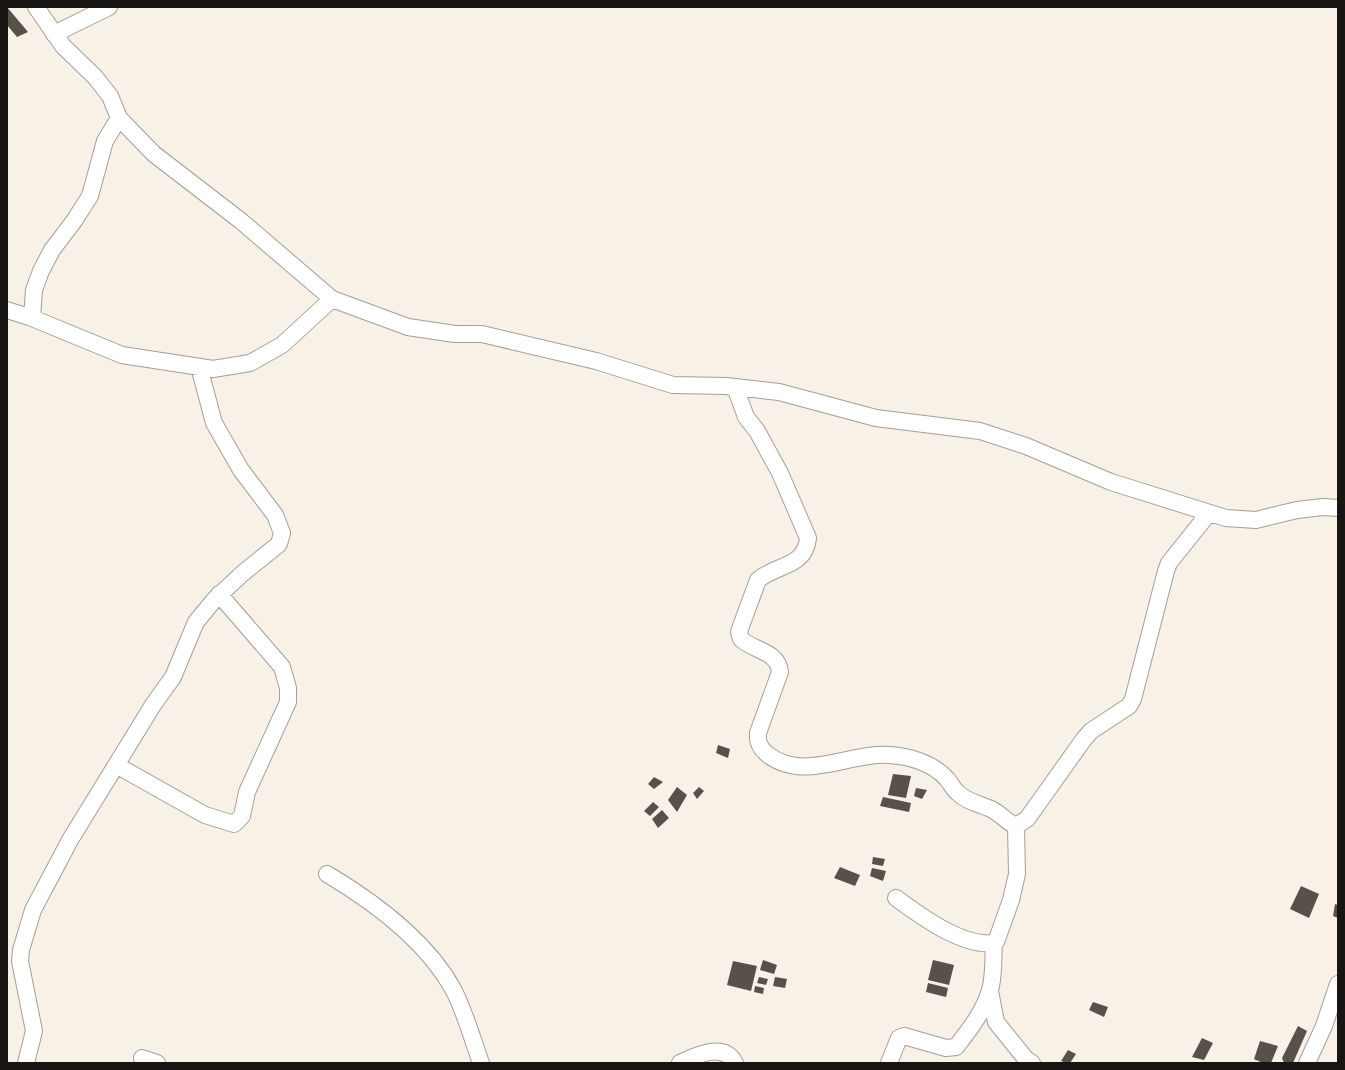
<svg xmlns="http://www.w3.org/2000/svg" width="1345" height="1070" viewBox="0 0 1345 1070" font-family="'Roboto Serif',serif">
  <rect width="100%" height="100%" fill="#f8f1e8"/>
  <path fill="#57514a" d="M7,7l21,25 -11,5 -10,-12z
    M718,745l12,4 -2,9 -12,-5z
    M893,774l18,2 -5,22 -18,-3z
    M654,777l9,5 -9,7 -6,-5z
    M677,787l10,8 -10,17 -9,-12z
    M699,787l5,4 -7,8 -4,-6z
    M916,788l11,2 -5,9 -8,-3z
    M883,797l28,6 -2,9 -29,-6z
    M653,802l6,5 -9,9 -6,-5z
    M662,810l7,8 -11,10 -6,-9z
    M873,857l12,2 -2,7 -11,-2z
    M840,867l20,8 -5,11 -21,-8z
    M872,868l14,3 -3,10 -13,-5z
    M1301,886l18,8 -10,24 -19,-9z
    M1335,904l3,1v13l-5,-2z
    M763,960l14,5 -3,9 -14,-4z
    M933,960l21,5 -5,20 -21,-5z
    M733,961l24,5 -6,25 -24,-6z
    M759,977l9,2 -2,6 -9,-2z
    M775,977l12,2 -2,9 -12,-2z
    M928,983l20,5 -2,9 -20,-5z
    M755,986l9,2 -1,6 -9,-2z
    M1093,1002l15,5 -4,10 -15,-7z
    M1298,1026l9,5 -14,32h-9l-2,-5z
    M1202,1038l11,5 -9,17 -12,-3z
    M1260,1041l18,5 -7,17h-8l-9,-4z
    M1068,1050l8,4 -6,9h-4l-5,-2z"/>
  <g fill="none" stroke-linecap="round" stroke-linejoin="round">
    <g stroke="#a59e96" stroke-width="18">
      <path id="minor" d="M36,7l27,39 32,31 15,19 9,22 35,36 87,67 91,78 76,28 47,7h27l114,27 77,24 53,1 53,6 97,26 104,13 46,15 85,36 115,36 30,2 41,-10 26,-3 15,1
        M54,34l55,-27
        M7,310l25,8 90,37 91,14 37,-6 32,-18 50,-46
        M32,318l2,-28 7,-19 11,-21 22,-29 16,-25 15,-55 14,-23
        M735,387l11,30 11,14 23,42 28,65c-3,30 -32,26 -50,42l-17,46 -2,6 2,7c13,12 37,12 39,33l-22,61c-1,9 2,15 9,21 36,29 82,-2 122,1 20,1 44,8 58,24 4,4 6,10 11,14 9,9 22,11 33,16 9,4 15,13 25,17l11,-7 57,-80 7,-8 38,-25 4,-7 33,-128 3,-8 40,-50
        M116,765l89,50 29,9 8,-8 5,-24 41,-90v-14l-6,-21 -63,-73
        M327,874c47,28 99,66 126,115 11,20 20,52 28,74
        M896,898c25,18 66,49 98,45l2,-1 15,-42 6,-26 -1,-48
        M990,991l6,31 29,36 7,5
        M142,1058l15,5
        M26,1063l8,-32 -14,-70 1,-11 12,-40 37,-70 83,-135 20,-28 23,-55 19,-23 28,-26 36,-29 3,-11 -7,-18 -34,-45 -27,-47 -15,-56
        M680,1063c15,-7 44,-22 55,0
        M889,1063l10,-25 5,-2 42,12 10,-1c14,-18 30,-38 35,-61 3,-14 2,-29 3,-43
        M1307,1063l17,-37 14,-42"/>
    </g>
    <use href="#minor" stroke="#fff" stroke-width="16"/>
  </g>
  <rect width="1345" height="1070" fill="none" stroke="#171411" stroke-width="16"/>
</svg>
